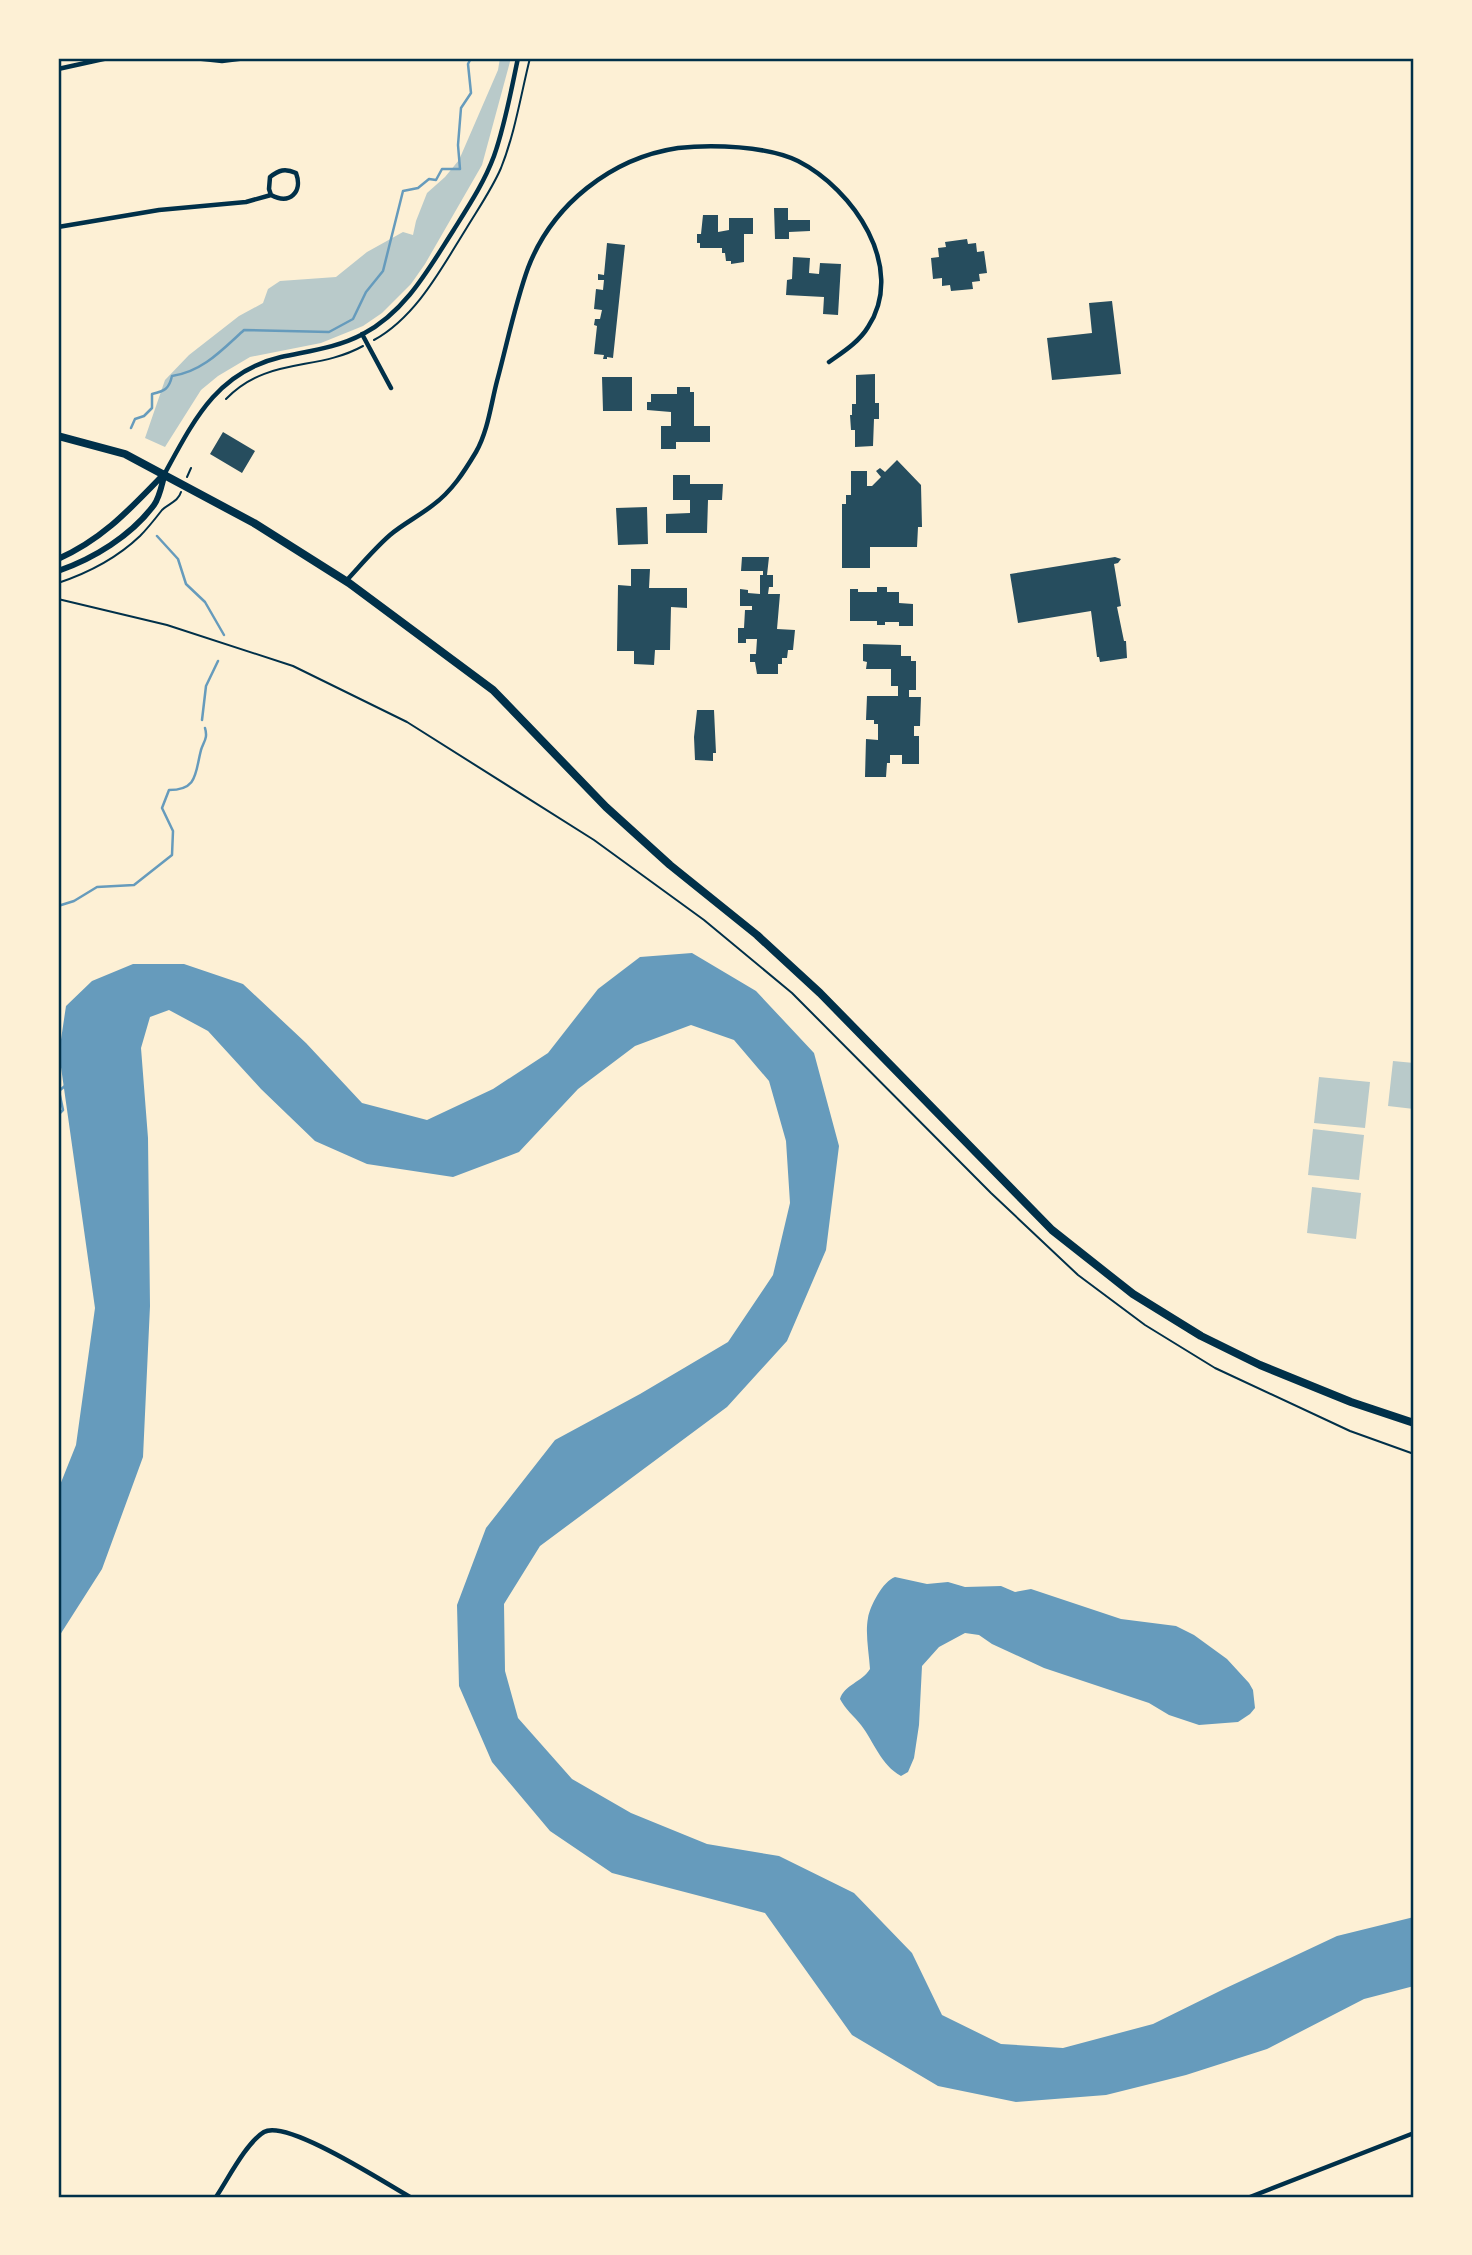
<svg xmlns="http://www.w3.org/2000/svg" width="1472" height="2255" viewBox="0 0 1472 2255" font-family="'Source Sans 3',sans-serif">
  <rect width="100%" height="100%" fill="#fdf0d5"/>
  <path fill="#b9caca" d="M500,58h11l-29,107 -57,99 -14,20 -29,29 -19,13 -42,17 -71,14 -32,19 -17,14 -36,57 -20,-9 20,-58 24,-25 50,-39 24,-13 5,-14 12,-8 56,-4 31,-25 36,-20 10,3 3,-14 11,-28 18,-16 14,-17 39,-90z
    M1393,1061l21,2v46l-26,-3z
    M1319,1077l51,5 -5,46 -51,-5z
    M1313,1129l51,6 -5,45 -51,-5z
    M1312,1187l49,6 -5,46 -49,-6z"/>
  <path fill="#669bbc" d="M692,953l64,38 58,62 25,93 -13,104 -39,91 -60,66 -187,139 -36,58 1,67 13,47 54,61 59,34 76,31 72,12 75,37 58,60 30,62 59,29 62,4 90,-24 73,-36 111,-52 77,-19v69l-50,13 -97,50 -81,26 -80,20 -90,7 -78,-16 -86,-51 -87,-122 -153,-40 -62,-42 -58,-69 -33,-76 -2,-81 29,-77 69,-88 85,-46 88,-52 45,-67 17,-72 -4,-62 -17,-60 -35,-41 -43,-15 -56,21 -57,43 -59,63 -66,25 -86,-13 -52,-23 -54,-52 -53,-58 -39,-21 -19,7 -9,31 7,90 2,168 -7,151 -41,112 -44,69v-148l18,-45 19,-137 -36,-255 7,-47 26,-25 41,-17h51l59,20 63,59 56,60 65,17 66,-31 55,-36 50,-64 42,-32z
    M895,1577l32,7 21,-2 17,5 36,-1 14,6 16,-3 90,30 55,7 18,9 33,24 22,24 4,7 2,18 -5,6 -12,8 -39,3 -30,-10 -20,-12 -105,-35 -52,-24 -13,-9 -14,-2 -26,14 -17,19 -3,59 -5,33 -6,14 -7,4c-20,-11 -27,-34 -40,-51 -7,-9 -16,-16 -21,-26 4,-14 22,-17 30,-30 -1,-16 -5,-36 -2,-51 2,-12 15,-37 27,-41z"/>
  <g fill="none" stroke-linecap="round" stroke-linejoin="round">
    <path stroke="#669bbc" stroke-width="2.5" d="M131,428l4,-9 9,-3 8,-8v-14c13,-3 17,-5 20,-18 30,-4 50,-26 72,-46l85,2 24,-13 13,-27 17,-21 20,-80 15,-3 11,-9 7,1 6,-11h18l-2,-24 3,-37 10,-15 -3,-29 3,-6
      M157,536l21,23 8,25 19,18 19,33
      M202,720l4,-34 12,-25
      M58,906l16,-5 23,-14 37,-2 38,-30 1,-24 -11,-23 7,-18c29,0 26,-17 32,-40 3,-9 7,-12 4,-22
      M58,1115l5,-5 -4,-19 7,-6"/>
  </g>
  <path fill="#264d5e" d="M774,208h14v12h22v11l-21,1v7h-14z
    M703,215h15v17l11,-2v-12h24v16h-9v28l-13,2v-3h-5l-1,-8h-3v-5h-22v-5h-3v-9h4z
    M967,239l1,5 8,-1 1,9 7,-1 3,22 -8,1 1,7 -8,1 1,7 -22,2 -1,-6 -8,1v-8l-9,1 -2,-21 8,-1 -1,-9 8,-1 -1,-5z
    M607,243l18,2 -12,113 -6,-1v2h-4l1,-4 -10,-1 3,-28 -3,-1 1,-6h5l2,-9 -8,-1 2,-20 7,1 1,-10h-6v-6l6,1z
    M793,257l17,1 -1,15 10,1 1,-11 21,1 -3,51 -15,-1 1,-17 -38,-2 1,-15 5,-1z
    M1112,301l9,73 -69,6 -5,-42 45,-5 -3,-30z
    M875,374v29h4v16h-5l-1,27 -18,1v-17h-4l-1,-15h2v-11h4v-29z
    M602,377h30v34h-29z
    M677,387h13v5h4v34h16v16h-34v7h-15v-23h10v-14l-24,-2v-8h4v-8h26z
    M223,432l32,19 -13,22 -32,-19z
    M897,460l24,25 1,42h-4l-1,20h-47v21h-28v-64h4v-9h5v-24h16v15h5l9,-9 -5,-6 4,-3 5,4z
    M673,475h17v9h33l-1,16h-14l-1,33h-41v-19l24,-1v-13h-17z
    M647,507l1,37 -30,1 -2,-37z
    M742,557h27l-2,18h6v12h-4l-1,7h12l-3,35 18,1 -2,20h-5l-1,8h-5v6h-4v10h-21l-2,-12h-5v-8h6l1,-15h-11v4h-8v-15h6l1,-18h7v-4h-12v-17l8,1v3l12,1v-19h3v-4h-22z
    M1115,557l6,2 -3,4 -4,1 7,42 -4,1 7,34h2l1,17 -27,4 -1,-5h-2l-6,-46 -73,12 -8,-49z
    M631,569h19l-1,19h38v20l-16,-1 -1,43h-15l-1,15 -20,-1v-13h-17l1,-66 13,1z
    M877,587h10v5h12v11l14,1v22h-14v-4h-14v3h-8v-4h-27v-32h8v3h19z
    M863,644l38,1v11h10v5h5v29h-7v7h12l-1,29h-6v10h5v28h-17v-9h-12v8h-3l-1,14h-21l1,-38 12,1v-16h-4v-4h-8l1,-24h31v-10h-7v-17h-25l1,-7 -4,-1z
    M697,710h17l2,43h-3v8l-18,-1 -1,-23z"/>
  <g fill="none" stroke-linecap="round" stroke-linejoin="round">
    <path stroke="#003049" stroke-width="2" d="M374,340c42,-23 67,-71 92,-111 12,-20 26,-40 35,-61 14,-35 20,-74 29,-110
      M226,399c42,-43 90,-27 137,-53
      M187,477l4,-9
      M58,583c30,-10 59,-25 82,-47 8,-8 15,-17 22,-26 7,-7 16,-8 19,-18
      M58,599l109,26 126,41 114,56 187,118 110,80 88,73 199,200 87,82 67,50 70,43 135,63 64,23"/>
    <path stroke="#003049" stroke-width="4.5" d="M194,58l28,3 24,-3
      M58,69l50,-11
      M58,227l101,-17 87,-8 25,-7c19,10 32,-3 25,-22 -11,-5 -17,-3 -26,4l-1,12 2,6
      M362,334l29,54
      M165,473c29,-53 52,-101 116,-116 27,-6 56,-9 82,-23 42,-22 65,-64 90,-103 15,-24 31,-48 41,-75 11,-31 17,-65 24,-98
      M346,581c14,-15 28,-32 44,-46 13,-11 29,-19 43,-30 19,-14 31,-33 43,-53 12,-21 15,-48 21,-71 10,-37 18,-77 31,-113 24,-63 83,-110 150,-120 34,-4 89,-2 120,13 55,28 109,106 70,166 -9,15 -25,25 -39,35
      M216,2197c12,-18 30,-54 48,-65 23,-13 121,51 146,65
      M1250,2197l164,-64"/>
    <path stroke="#003049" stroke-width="6" d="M58,559c45,-20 72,-50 105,-84
      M58,571c35,-12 73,-35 96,-66 6,-8 8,-22 11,-32"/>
    <path stroke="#003049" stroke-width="8" d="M58,436l67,18 129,69 95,60 144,107 113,117 64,58 87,70 63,58 232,237 81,64 68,42 59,29 91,37 63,21"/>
  </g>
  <rect width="1472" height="2255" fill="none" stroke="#fdf0d5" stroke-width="119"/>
  <rect x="60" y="60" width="1352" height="2136" fill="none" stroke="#003049" stroke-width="2.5"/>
</svg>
